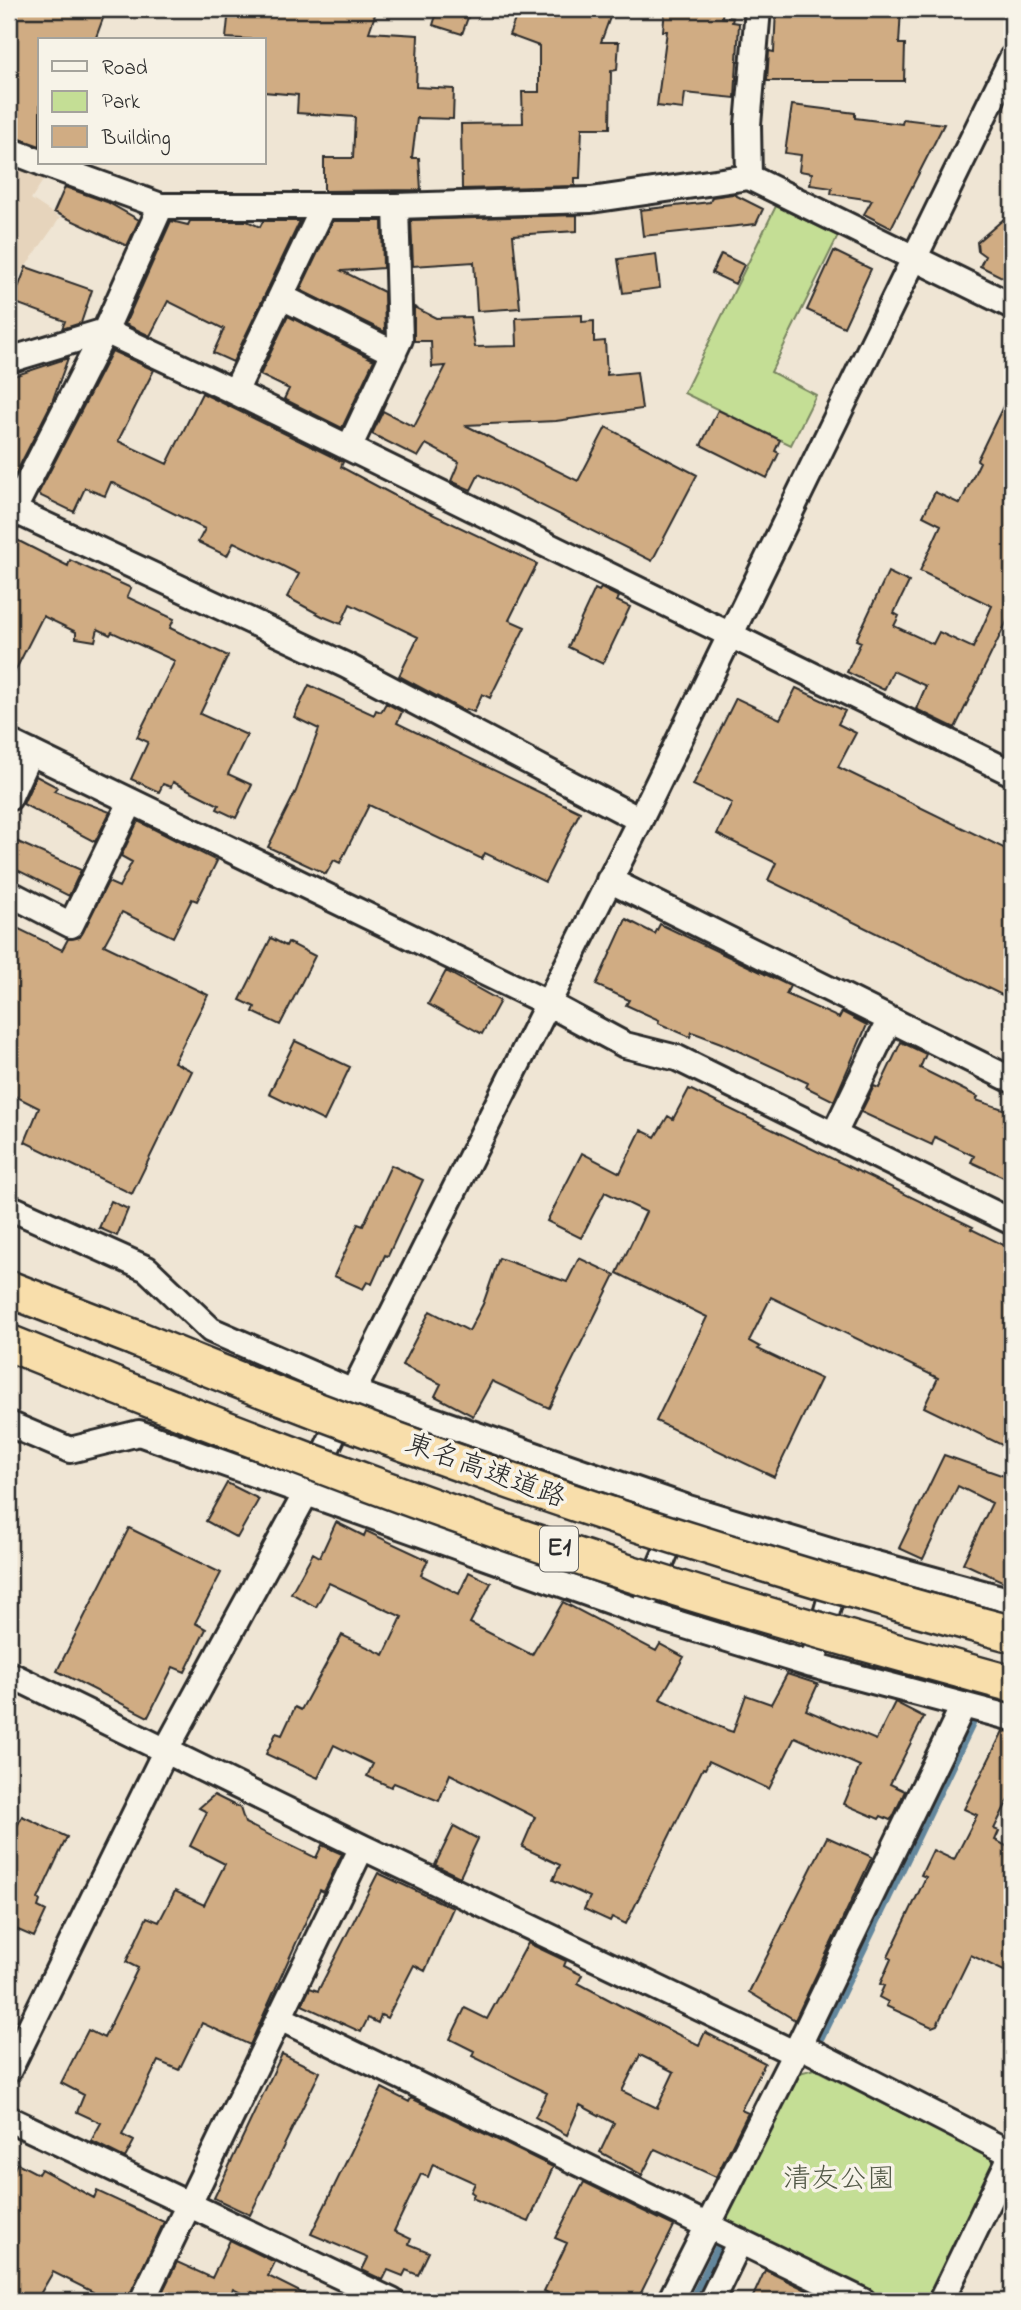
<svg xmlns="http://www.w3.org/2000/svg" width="1021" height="2310" viewBox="0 0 1021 2310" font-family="'Indie Flower','Klee One',sans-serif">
  <rect width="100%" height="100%" fill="#efe5d4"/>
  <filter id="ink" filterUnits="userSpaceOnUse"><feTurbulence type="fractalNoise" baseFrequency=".0143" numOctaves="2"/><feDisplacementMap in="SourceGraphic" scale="14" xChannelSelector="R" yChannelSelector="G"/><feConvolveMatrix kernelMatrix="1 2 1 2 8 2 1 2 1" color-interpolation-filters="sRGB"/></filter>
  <g filter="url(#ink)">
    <path fill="#e6d4bc" d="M9,162l37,14 -15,23 29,19 -51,72z"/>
    <path fill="#c4de95" stroke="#788460" stroke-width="2" d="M776,206l62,30 -67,136 45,23 -25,50 -107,-52z
      M814,2069l178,89 5,11 -65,132h-45l-165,-80 70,-146z"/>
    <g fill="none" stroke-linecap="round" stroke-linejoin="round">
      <path stroke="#64879d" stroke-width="7" d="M821,2038l154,-319
        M691,2301l27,-54"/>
    </g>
    <path fill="#d0ac83" stroke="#2b2b2b" stroke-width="2" fill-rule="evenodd" d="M9,9h85l11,4 -10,27h-55v106l-31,-11z
      M229,9h148l-8,23 49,3 -2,52 38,2 -1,30 -36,-1 -5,40h7l2,32 -97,1v-33h29l2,-41 -58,-4 1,-18 -34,-3v-52l-38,-2z
      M438,9h33l-9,25 -29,-9z
      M519,9h94l-12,33h18l-2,28 -6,1 -1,57h-28l-2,50h-5v8l-113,3 -1,-65 62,-1 -1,-31h17v-46l-30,-11z
      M665,9h58l-1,8 11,1 -1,4 7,1 -4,75 -50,-5 -2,16 -26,-3 10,-75h-4z
      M776,9h125l-2,35h6l-1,37h-137l2,-30 5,1z
      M792,105l63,8v5l47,6 1,-5 41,5 -53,104 -27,-14 8,-14 -41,-6 1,-6 -22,-3 2,-12 -13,-2 2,-16 -16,-2z
      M65,187l42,15 32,18 -12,26 -73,-34z
      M733,194l30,15 -7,15 -113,12 -3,-26 70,-8 2,-5z
      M1012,212v70l-32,-16 5,-10 -7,-5 -1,-9z
      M577,215v16l-64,4 7,73 -43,3 -3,-49 -61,4 -2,-46z
      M171,221l17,4 2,-4h57l13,6 3,-6h37l-67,141 -20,-9 11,-24 -56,-28 -18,35 -25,-12z
      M333,221h49l1,47 -41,3 42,21 1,40 -85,-42z
      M834,251l37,18 -27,58 -37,-17z
      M656,254l4,34 -37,5 -5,-34z
      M721,254l23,11 -9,19 -23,-11z
      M26,267l66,23 -11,33 -19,6 3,-8 -52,-19z
      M414,307l22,11 34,-1 5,30 42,-1 -1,-28 66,-3v7l12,-1v21l11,-1 2,34 30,-3 5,37 -86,12 -91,4 113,56 28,-54 91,48 -45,86 -173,-87 -8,16 -20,-9 8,-19 -33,-18 -8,13 -46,-23 11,-23 31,16 32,-61 -14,1 -1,-26h-17z
      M288,316l86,44 -32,68 -58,-29 5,-10 -29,-14z
      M112,351l42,19 -36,71 49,23 35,-71 141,69 -2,5 62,33 134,64 -28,56 16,7 -35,71 -8,-4 -8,18 -8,-3 -2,2 -65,-35 19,-39 -68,-33 -9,20 -19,-8 -35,-19 12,-23 -65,-32 -7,14 -29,-14 7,-13 -94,-47 -6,14 -20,-8 -11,24 -33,-16 -3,-2z
      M68,358l-16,44 -40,79 -3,-1v-106l5,2z
      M1012,388v228l-2,-1 -55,113 -39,-19 10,-23 -33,-15 -9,19 -37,-18 14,-30 -5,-2 32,-68 21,10 -15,31 5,3 -5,10 39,18 6,-12 34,16 19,-42 -72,-35 21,-46 -18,-9 12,-24 25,12 20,-42 -3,-2z
      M718,410l62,30 -5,11 4,2 -12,25 -66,-33z
      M9,536l59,30 2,-6 61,28 -4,9 47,22 -4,9 58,28 -28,58 47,21 -19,39 24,11 -16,33 -19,-9 2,-4 -46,-23 -2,5 -8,-3 -4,8 -28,-13 17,-37 -11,-5 38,-76 -63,-29 -2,3 -12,-6 -3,12 -19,-3v-6l-33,-16 -34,67z
      M601,588l18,9 -2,4 13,6 -27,57 -35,-17 27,-58 4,2z
      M309,685l65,30 2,-5 5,2 5,-9 16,9 -5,11 183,89 -35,70 -60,-29 -3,6 -113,-54 -29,58 -6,-3 -8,14 -58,-27 28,-56 23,-62 -25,-12z
      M796,688l49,23 -7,13 18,9 -18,34 174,85v148l-244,-120 8,-17 -59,-29 15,-31 -39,-18 43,-87 44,21z
      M36,776l21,11 -3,4 56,21 -15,30 -72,-38z
      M138,821l79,40 -20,40 -5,-2 -19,38 -51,-25 -18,33 104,50 -34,67 18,9 -60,123 -107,-52 14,-34 -30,-15v-169l53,26 6,-11 12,-2 28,-55 11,5 13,-25 -11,-6z
      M9,838l72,32 -12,26 -60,-30z
      M626,919l29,15 5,-10 130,62 -4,8 53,24 3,-6 25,13 -33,76 -28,-14 2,-4 -87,-40 -29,-11 -2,5 -32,-14 1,-3 -33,-15 3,-5 -33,-15z
      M271,938l15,8 2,-4 27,14 -35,69 -27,-13 2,-5 -15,-7z
      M446,971l54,30 -18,33 -54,-30z
      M295,1041l55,26 -26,54 -55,-27z
      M901,1042l25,12 -6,14 58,29 -2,3 36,12v69l-41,-19 3,-6 -39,-19 -3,8 -71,-33 13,-26 5,2z
      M689,1089l284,138 -2,2 41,20v201l-88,-43 14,-29 -167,-81 -22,44 11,6 -2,2 63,30 -47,98 -118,-56 51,-104 -90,-44 29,-61 -41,-20 -24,46 -34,-17 35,-68 38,20 21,-43 14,7 13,-21 5,3z
      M391,1165l32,15 -35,76 -3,-1 -13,29 -5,-2 -4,7 -29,-13 24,-52 5,2z
      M111,1201l17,8 -11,27 -18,-8z
      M499,1258l68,24 12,-24 36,17 -66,133 -57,-27 -19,35 -38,-20 6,-12 -39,-19 28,-54 39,20 14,-27z
      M944,1455l60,21 8,-17v106l-8,17 -41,-19 29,-60 -34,-17 -35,73 -24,-11z
      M227,1483l32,16 -22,39 -31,-17z
      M336,1522l28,14 2,-5 62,29 -7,15 38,19 10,-22 22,11 -21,40 62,32 31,-53 93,49 4,-7 24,13 -24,42 67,31 6,2 13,-37 25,9 16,-30 31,10 -12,26 70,30 19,-38 29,15 -34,67 15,7 -12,26 -3,3 -9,-4 -2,3 -35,-15 16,-38 -65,-29 -26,52 -60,-28 -4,8 -2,-1 -77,156 -14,-7 -2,4 -26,-12 6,-12 -37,-17 7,-15 -38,-18 13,-30 -85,-43 -11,27 -45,-18 -3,4 -24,-11 6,-12 -39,-19 -16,33 -52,-24 10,-21 6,2 13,-28 6,3 41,-75 42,20 18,-38 -73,-34 -13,24 -25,-14 22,-40 7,4z
      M129,1528l92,45 -26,50 11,6 -21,43 -12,-5 -25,50 -91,-46z
      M1003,1731l9,1v60l-18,37 5,2 -4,9 17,9v126l-41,-20 -34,70 -5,2 -46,-21 2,-4 -9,-5 5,-11 -4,-2 11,-25 -3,-2 38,-80 -5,-2 12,-25 21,10 23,-45 -13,-6z
      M214,1795l26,13 5,15 71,35 6,-13 20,9 -18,38 -4,-2 -70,155 -48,-22 -23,47 -21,-9 -36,74 12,6 -9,17 -34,-17 10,-18 -24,-11 7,-17 -23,-12 27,-53 16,8 34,-70 -12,-6 21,-45 12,5 16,-31 29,14 21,-41 -35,-18 17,-34 -8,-4z
      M22,1816l45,21 -29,62 2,2 -2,6 8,4 -12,26 -25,-11v-96l5,3z
      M454,1826l24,13 -18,38 -25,-12z
      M827,1837l45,20 -77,163 -46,-28z
      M378,1873l75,35 -28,63 -11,-6 -27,53 -6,-3 -3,8 -10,-5 -7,14 -59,-27 8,-17 8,3z
      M528,1943l38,18 -2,5 18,9 -4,8 43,23 78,39 6,-13 60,31 -24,47 7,3 -32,64 -61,-28 -13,26 -42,-23 14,-29 -34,-18 -13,30 -32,-18 12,-24 -75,-37 2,-5 -24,-12 15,-31 22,11zM640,2055l34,17 -17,36 -35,-17z
      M282,2054l38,18 -70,143 -36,-17z
      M382,2088l27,14 2,-4 142,69 -24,55 -57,-24 2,-4 -3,-2 4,-9 -42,-19 -5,13 -7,-3 -27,57 17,8 -2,5 20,8 -11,23 -12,-5 -3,6 -15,-6 -5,10 -21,-10 6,-12 -57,-24z
      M17,2163l21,11 3,-5 53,29 3,-7 67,31 -37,79h-38l4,-9 -40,-20 -17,29h-27v-121z
      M584,2182l90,44 -37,75h-9l-14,-7 -3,7h-68l5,-8 -4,-2 23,-48 -12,-5z
      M230,2240l45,22 -7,14 50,25h-47l-19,-9 -3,5 -16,-8 -3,6 -4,-2 -4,8h-64l19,-39 35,16z
      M765,2270l64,31h-78z"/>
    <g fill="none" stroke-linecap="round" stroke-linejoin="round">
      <g stroke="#2b2b2b" stroke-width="30">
        <path id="minor" d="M9,150l31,12
          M42,163l119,43
          M749,177l-1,-52 10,-116
          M282,297l112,56
          M9,360l96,-29 130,61 777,381
          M235,392l89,-186
          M349,448l51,-109 -4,-133
          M9,508l338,158 293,154
          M9,519l96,-188 56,-125h235l195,-6 158,-23 263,129
          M9,742l538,261 78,42 52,13 335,164
          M9,798l21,-46
          M609,880l403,200
          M9,893l62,32 60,-123
          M834,1134l55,-113
          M9,1207l138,62 64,61 142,62 332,115 158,48 169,46
          M9,1424l61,26 69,-17 501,179 172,53 200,53
          M647,1596l31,-73
          M812,1665l26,-94
          M9,1674l353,173 432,206
          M280,2018l583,283
          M799,2045l213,109
          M9,2070l157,-320 139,-255 48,-103 287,-572 372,-762
          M9,2119l383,182
          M142,2301l220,-454
          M670,2301l129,-256 164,-339
          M711,2301l29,-60
          M941,2301l71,-147"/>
      </g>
      <g stroke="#2b2b2b" stroke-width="40">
        <path id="highway" d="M9,1289l126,49
          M9,1343l107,43"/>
      </g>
      <use href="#minor" stroke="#f7f3e8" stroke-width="24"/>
      <use href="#highway" stroke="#f8deab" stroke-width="35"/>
      <g stroke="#2b2b2b" stroke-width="40" stroke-linecap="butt">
        <path id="highway-bridge" d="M135,1338c286,119 578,217 877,296
          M116,1386c170,67 342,133 516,188 126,40 253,75 380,110"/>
      </g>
      <use href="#highway-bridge" stroke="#f8deab" stroke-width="35"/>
    </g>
  </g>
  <g text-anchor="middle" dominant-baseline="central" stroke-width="7" stroke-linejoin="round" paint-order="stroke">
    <rect fill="#f7f3e8" stroke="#686764" stroke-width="2" x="540" y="1526.5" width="38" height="45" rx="5"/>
    <g font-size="26" font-weight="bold" fill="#2b2b2b">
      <text x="559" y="1549">E1</text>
    </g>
    <g font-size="28" fill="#2b2b2b" stroke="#f7f3e8">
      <text transform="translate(485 1472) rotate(20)">東名高速道路</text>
    </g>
    <g font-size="28" fill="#515846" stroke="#f7f3e8">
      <text x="839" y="2180">清友公園</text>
    </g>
  </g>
  <rect width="1021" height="2310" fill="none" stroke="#f7f3e8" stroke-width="35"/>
  <rect x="18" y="18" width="986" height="2275" fill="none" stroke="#2b2b2b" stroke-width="2.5" filter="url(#ink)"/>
  <rect x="38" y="38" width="228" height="126" fill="#f7f3e8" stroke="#a5a39c" stroke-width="2"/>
  <rect x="52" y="61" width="35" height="10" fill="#f7f3e8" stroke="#a5a39c" stroke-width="2"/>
  <text x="102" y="74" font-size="21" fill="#2b2b2b">Road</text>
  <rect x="52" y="91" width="35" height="21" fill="#c4de95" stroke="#a5a39c" stroke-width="2"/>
  <text x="102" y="108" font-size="21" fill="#2b2b2b">Park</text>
  <rect x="52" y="126" width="35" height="21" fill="#d0ac83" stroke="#a5a39c" stroke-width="2"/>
  <text x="102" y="144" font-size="21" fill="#2b2b2b">Building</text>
</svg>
